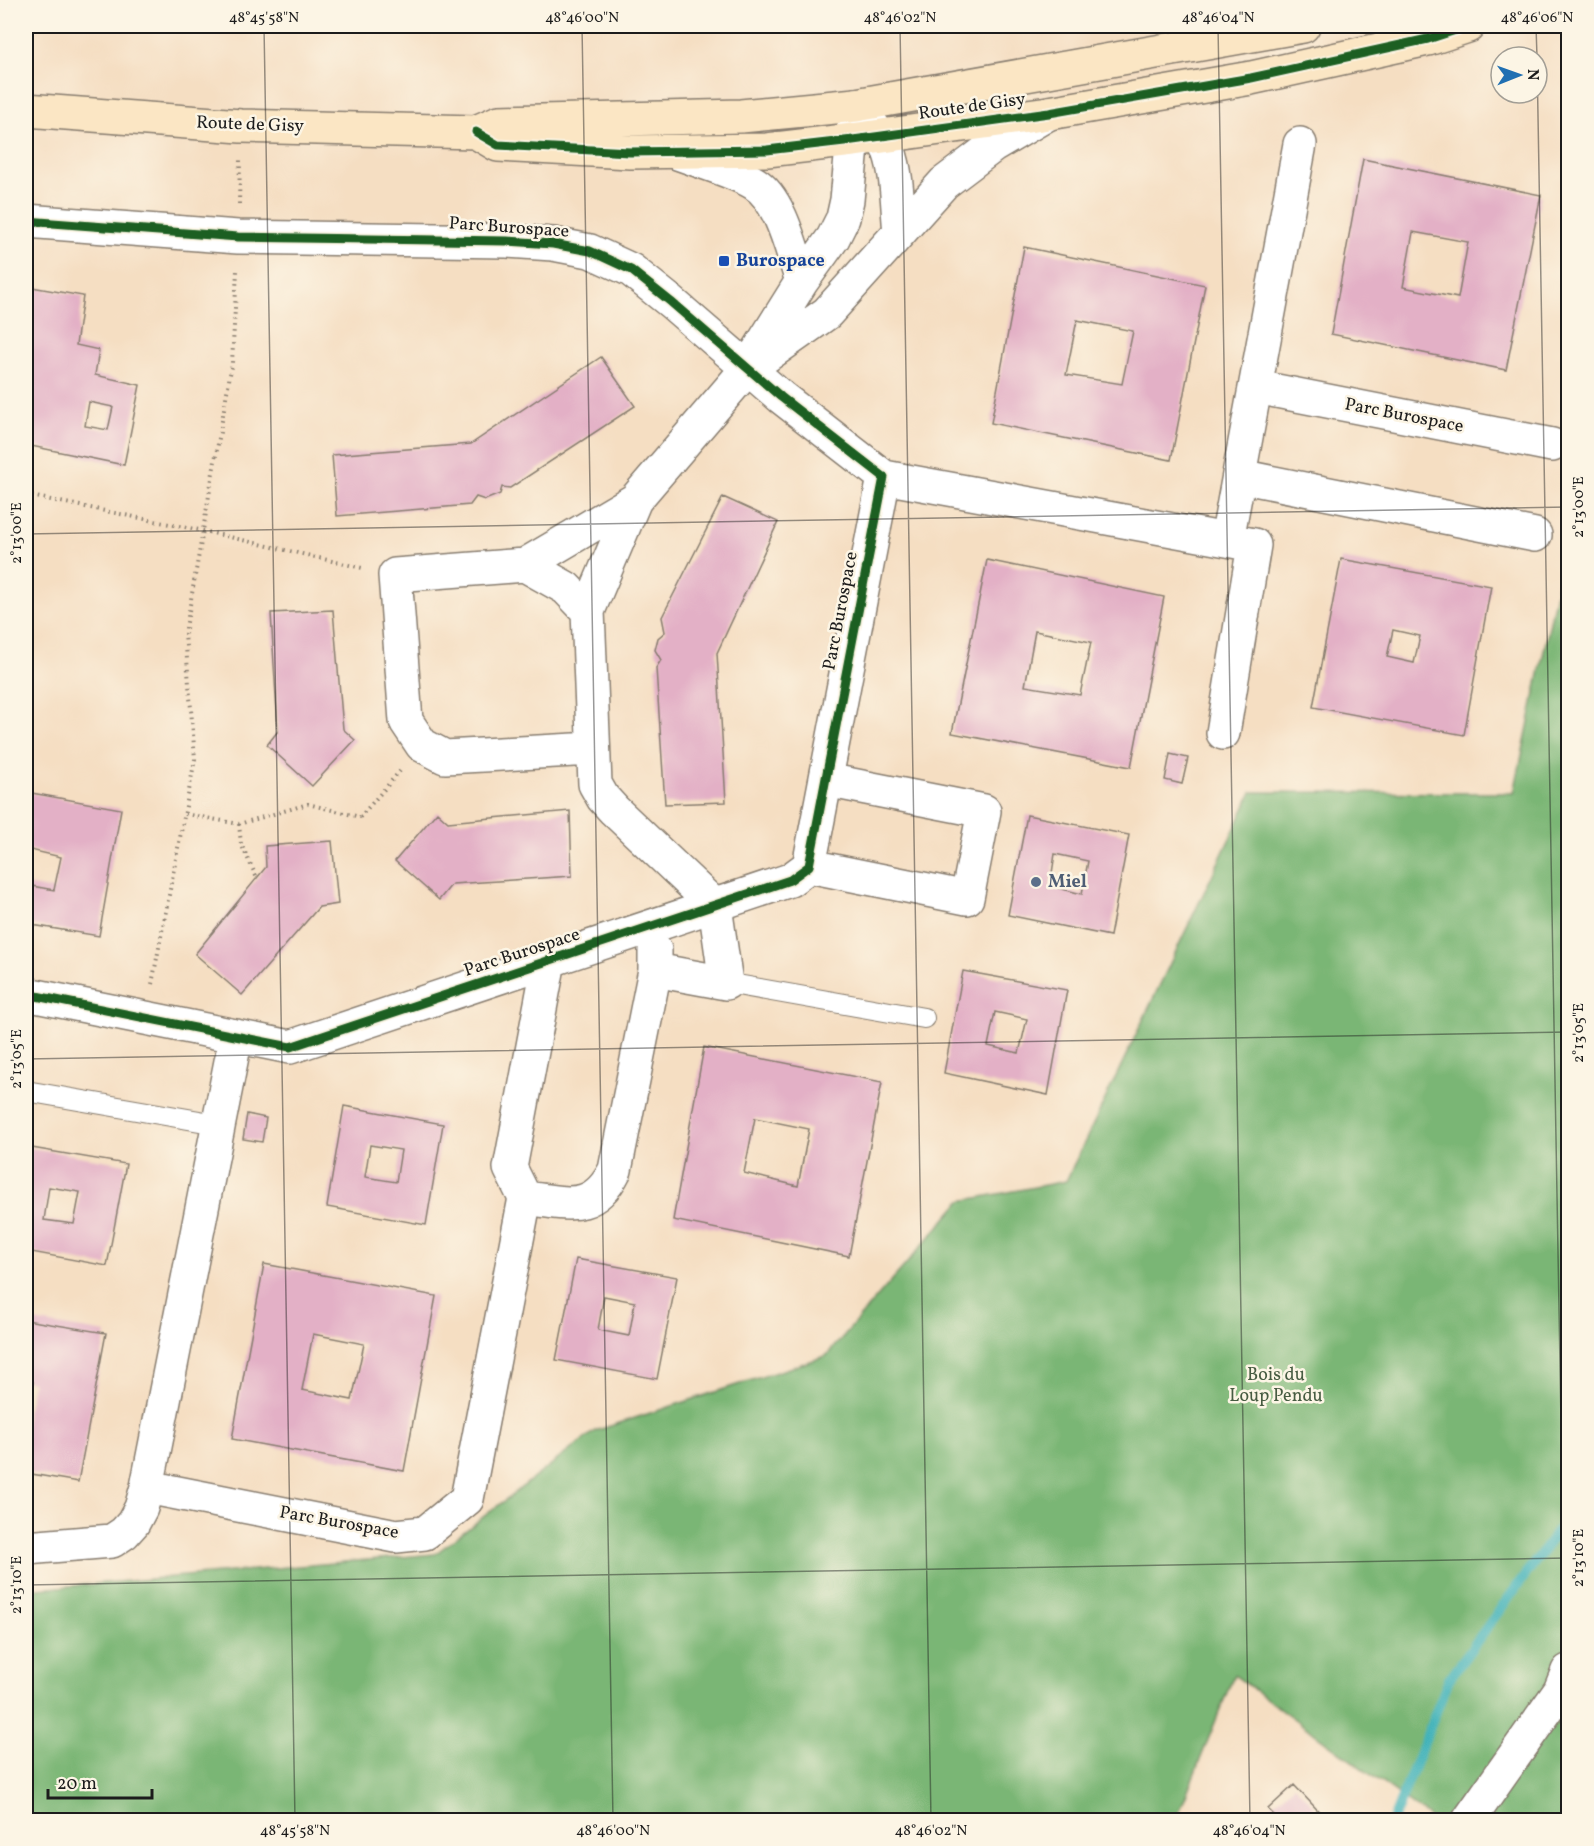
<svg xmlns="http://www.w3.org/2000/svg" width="1594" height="1846" viewBox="0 0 1594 1846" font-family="Vollkorn,serif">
  <rect width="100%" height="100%" fill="#fcf5e5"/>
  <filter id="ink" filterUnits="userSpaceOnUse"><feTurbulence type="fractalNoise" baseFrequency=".0167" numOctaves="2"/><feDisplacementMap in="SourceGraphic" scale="12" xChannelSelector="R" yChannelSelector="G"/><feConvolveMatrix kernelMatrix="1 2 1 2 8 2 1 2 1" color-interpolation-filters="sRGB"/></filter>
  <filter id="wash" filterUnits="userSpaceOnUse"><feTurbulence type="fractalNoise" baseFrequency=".008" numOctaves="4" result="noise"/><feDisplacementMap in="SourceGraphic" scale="24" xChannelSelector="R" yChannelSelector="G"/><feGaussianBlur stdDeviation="1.35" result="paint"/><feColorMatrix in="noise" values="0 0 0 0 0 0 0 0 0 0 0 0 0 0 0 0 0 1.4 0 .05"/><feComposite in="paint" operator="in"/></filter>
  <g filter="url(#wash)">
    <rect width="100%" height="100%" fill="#f5dec2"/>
    <path fill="#7ab674" stroke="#4b6948" stroke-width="1.5" d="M1566,546h2v1274h-135l-199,-145 -58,145h-1150v-230l409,-36 160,-123 231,-75 135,-155 105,-20 186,-389 262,1z"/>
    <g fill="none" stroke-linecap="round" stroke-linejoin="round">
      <path stroke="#43b3ba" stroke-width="10" d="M1393,1820l56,-141 119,-162"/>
    </g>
    <g id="blocks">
      <path fill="#e3b0c6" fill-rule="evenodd" d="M1363,159l178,36 -35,175 -175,-36zM1413,232l55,10 -10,56 -55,-11z
        M1024,247l181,38 -34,175 -180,-37zM1077,320l56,11 -11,53 -56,-9z
        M26,286l57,10 -7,49 23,5 -4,25 45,10 -16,80 -98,-20zM89,402l24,5 -5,23 -23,-4z
        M601,357l34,49 -125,82 -8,-1 -2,7 -15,6 -9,-3 -6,8 -133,11 -5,-61 139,-11z
        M723,497l55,25 -61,131 9,149 -61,2 -9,-136 5,-8 -6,-10 3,-12 7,-6 -3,-15z
        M1341,559l150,27 -27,149 -151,-28zM1393,630l27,6 -6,27 -27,-6z
        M987,560l177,37 -33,170 -179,-34zM1035,631l56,11 -11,53 -55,-9z
        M333,610l10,119 12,11 -43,46 -45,-41 11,-14 -7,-118z
        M1170,754l18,4 -6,26 -17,-4z
        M26,792l95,17 -22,127 -73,-12v-39l28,5 7,-33 -35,-8z
        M570,811l2,65 -120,8 -13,16 -44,-39 42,-49 11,10z
        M1027,815l102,20 -19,101 -102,-21zM1055,854l33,7 -6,33 -32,-8z
        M332,841l6,63 -19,3 -77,88 -47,-41 71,-87 -1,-21z
        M963,971l104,19 -19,105 -104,-22zM995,1012l32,7 -8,34 -31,-7z
        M704,1047l178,35 -33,174 -176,-36zM755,1118l54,11 -11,57 -54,-13z
        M344,1106l99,18 -17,101 -99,-18zM370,1145l31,5 -5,32 -31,-5z
        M247,1114l19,4 -4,24 -19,-3z
        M26,1147l100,17 -19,102 -81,-15zM49,1187l31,5 -6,32 -30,-4z
        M576,1259l101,18 -20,102 -101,-19zM604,1296l31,6 -6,34 -31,-6z
        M264,1264l172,32 -32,175 -172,-32zM313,1334l51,10 -12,56 -50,-10z
        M26,1320l80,13 -28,149 -52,-9v-64h2l5,-27 -7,-1z
        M1294,1785l33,35h-48l-11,-11z"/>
    </g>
  </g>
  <g filter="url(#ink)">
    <use href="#blocks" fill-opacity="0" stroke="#887d6f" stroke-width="1.5"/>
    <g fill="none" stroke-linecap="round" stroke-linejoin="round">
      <g stroke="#887d6f" stroke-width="22">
        <path id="lane" d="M726,983l198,35
          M26,1091l191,33"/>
      </g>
      <g stroke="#887d6f" stroke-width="36">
        <path id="street" d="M865,116c8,11 18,22 24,35 9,25 8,55 11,81
          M675,152c23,9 59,19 79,31 27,16 38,69 48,98
          M26,221l212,16 269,4 46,3 37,7 41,19 40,32 110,95 103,80 -75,389 -19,14 -500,167 -264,-53
          M759,361l68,-48 117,-130 49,-37 56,-33
          M1256,387l296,58
          M1239,476l296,59
          M884,477l343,63 73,-396
          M525,565l41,23 22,23
          M1223,733l31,-188 -27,-5
          M593,749l-148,8 -23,-12 -16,-24 -11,-146 130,-10 110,-65
          M809,866l158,32 17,-87 -158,-31
          M655,970l71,13 -11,-77 -101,-96 -11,-12 -8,-14 -7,-173 47,-111 112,-131 55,-88 31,-43 10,-20 4,-18 9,-95
          M525,1198l-15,-30 39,-207
          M147,1487l249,49 29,-3 42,-34 58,-301c42,5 68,16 90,-28l40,-200v-20
          M26,1548l86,-7 12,-8 9,-10 8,-15 6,-21 89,-451
          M1469,1820l91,-129 8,-20"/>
      </g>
      <g stroke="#887d6f" stroke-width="36">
        <path id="secondary" d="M26,110l215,16 235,6 23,-10 242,-6 115,-11 447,-79
          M476,132l22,13 132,7 137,-2 86,-10 196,-27 202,-35 177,-39 40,-13"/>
      </g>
      <path stroke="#887d6f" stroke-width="4" stroke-dasharray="1.5 4.5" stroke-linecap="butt" d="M239,204l1,-44
        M26,495l178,36 158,37
        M185,814l54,10 69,-20 52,13 40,-46
        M239,824l2,20 16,34
        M152,984l43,-225 -10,-125 47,-271 5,-92"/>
      <use href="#lane" stroke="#fff" stroke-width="20"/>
      <use href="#street" stroke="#fff" stroke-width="33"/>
      <use href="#secondary" stroke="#fbe6c4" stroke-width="33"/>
      <g stroke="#fcf5e5" stroke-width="13">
        <path id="cycleway" d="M476,132l22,13 132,7 137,-2 86,-10 196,-27 202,-35 177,-39 40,-13
          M26,221l212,16 269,4 46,3 37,7 41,19 40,32 110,95 103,80 -75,389 -19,14 -500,167 -264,-53"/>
      </g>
      <use href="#cycleway" stroke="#1b5e20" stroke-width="9"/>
    </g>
  </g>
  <path fill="none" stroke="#1c1c1c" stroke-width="1.5" stroke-opacity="0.45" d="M264,26l31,1794M582,26l31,1794M900,26l31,1794M1218,26l32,1794M1536,26l1,31M1537,59l31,1761M26,534l1542,-27M26,1059l1542,-27M26,1585l1542,-27"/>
  <rect fill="#1a4fb4" stroke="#fcf5e5" stroke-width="2" x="718" y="255" width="12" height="12" rx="3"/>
  <circle fill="#5c6f8a" stroke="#fcf5e5" stroke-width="2" cx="1036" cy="882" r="6"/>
  <g text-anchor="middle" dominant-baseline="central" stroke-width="5" stroke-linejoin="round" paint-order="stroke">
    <g font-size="18" fill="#1c1c1c" stroke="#fcf5e5">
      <text transform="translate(972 107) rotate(-8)">Route de Gisy</text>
      <text transform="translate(250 125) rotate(2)">Route de Gisy</text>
      <text transform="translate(509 228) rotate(4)">Parc Burospace</text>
      <text transform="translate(1404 416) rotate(11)">Parc Burospace</text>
      <text transform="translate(841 611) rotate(-79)">Parc Burospace</text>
      <text transform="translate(522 953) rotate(-18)">Parc Burospace</text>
      <text transform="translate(339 1523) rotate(10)">Parc Burospace</text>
    </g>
    <g font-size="18" font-weight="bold" fill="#164399" stroke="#fcf5e5" text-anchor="start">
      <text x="736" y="261">Burospace</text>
    </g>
    <g font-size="18" font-weight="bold" fill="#4e5e75" stroke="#fcf5e5" text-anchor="start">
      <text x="1048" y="882">Miel</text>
    </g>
    <g font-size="18" fill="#475c42" stroke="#fcf5e5">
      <text x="1276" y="1375">Bois du<tspan x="1276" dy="21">Loup Pendu</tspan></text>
    </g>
  </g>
  <rect width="1594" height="1846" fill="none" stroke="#fcf5e5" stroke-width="66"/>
  <g transform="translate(1519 75) rotate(89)"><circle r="28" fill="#fcf5e5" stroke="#a29e95" stroke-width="1.5"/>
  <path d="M0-4.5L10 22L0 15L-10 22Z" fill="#1f6fb2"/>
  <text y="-9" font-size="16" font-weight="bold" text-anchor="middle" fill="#1c1c1c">N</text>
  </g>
  <path d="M48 1789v9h104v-9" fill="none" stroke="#1c1c1c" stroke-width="3"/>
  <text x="57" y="1789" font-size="18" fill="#1c1c1c" stroke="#fcf5e5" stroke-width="4.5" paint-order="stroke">20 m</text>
  <rect x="33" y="33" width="1528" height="1780" fill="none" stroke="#1c1c1c" stroke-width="2"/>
  <g font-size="15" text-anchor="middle" fill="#1c1c1c">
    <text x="264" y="22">48°45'58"N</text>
    <text x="582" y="22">48°46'00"N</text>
    <text x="900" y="22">48°46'02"N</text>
    <text x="1218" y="22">48°46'04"N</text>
    <text x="1537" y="22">48°46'06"N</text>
    <text transform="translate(1578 507) rotate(-90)" y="5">2°13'00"E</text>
    <text transform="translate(16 533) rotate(-90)" y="5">2°13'00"E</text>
    <text transform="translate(1578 1033) rotate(-90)" y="5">2°13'05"E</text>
    <text transform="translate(16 1059) rotate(-90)" y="5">2°13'05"E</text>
    <text transform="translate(1578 1558) rotate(-90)" y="5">2°13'10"E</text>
    <text transform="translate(16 1585) rotate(-90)" y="5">2°13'10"E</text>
    <text x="295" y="1835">48°45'58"N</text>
    <text x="613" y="1835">48°46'00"N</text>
    <text x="931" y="1835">48°46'02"N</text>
    <text x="1249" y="1835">48°46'04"N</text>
  </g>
</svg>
